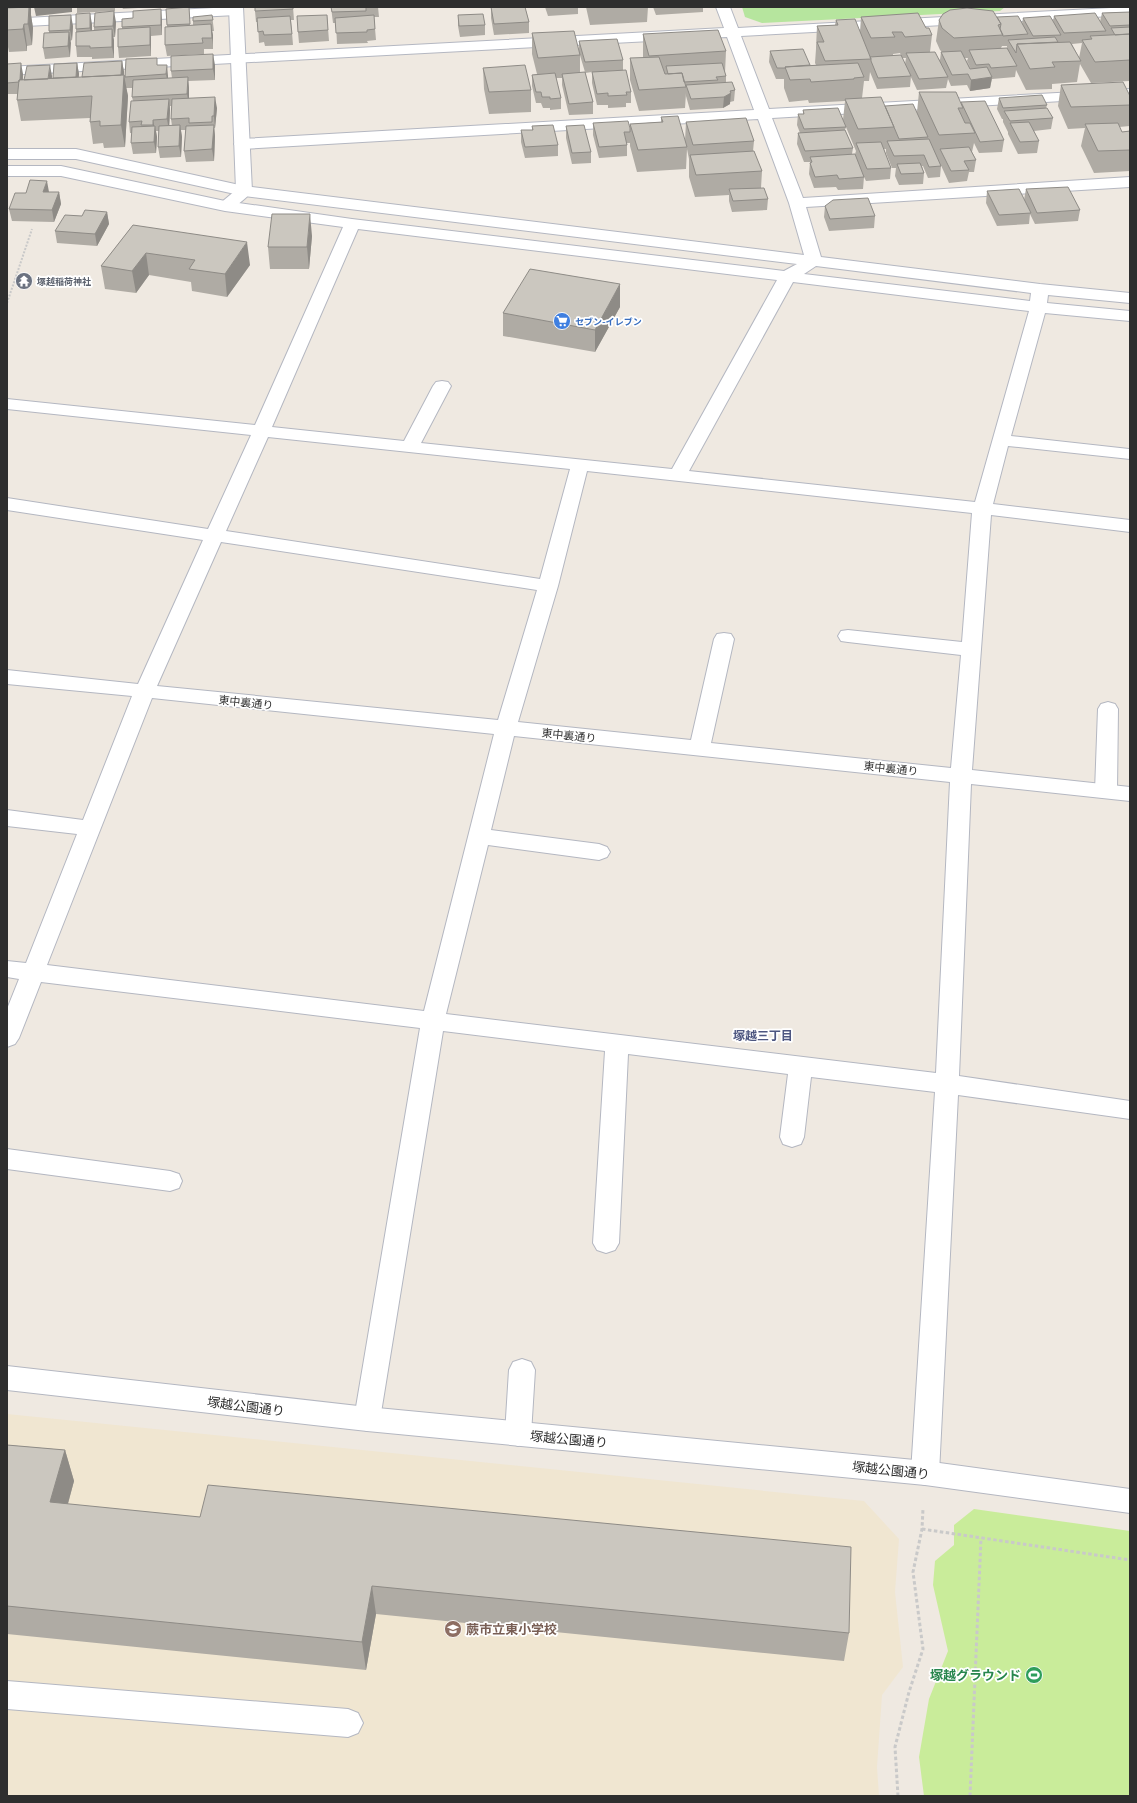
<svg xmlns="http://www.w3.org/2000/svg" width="1137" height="1803" viewBox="0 0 1137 1803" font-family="Manrope,'Noto Sans JP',sans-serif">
  <rect width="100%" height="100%" fill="#efe9e1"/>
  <path fill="#f0e6d1" d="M7,1414l857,87 35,38 -4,53 8,75 -21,28 -5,72 2,29h-872z"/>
  <path fill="#b6e59e" d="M742,7h263l-5,4 -238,12 -17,-6z"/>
  <path fill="#c9ec9a" d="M974,1509l156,22v265h-206l-5,-39 10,-58 19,-48 -15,-66 2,-24 19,-16v-20z"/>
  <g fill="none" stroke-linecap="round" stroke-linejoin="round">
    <g stroke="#b4b7c1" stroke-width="2">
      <path id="lane" d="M232,7l9,1 2,3 -2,3 -5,1 -229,12v-8z
        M1108,702l7,2 3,5 -1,82 -4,5 -7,2 -7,-2 -4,-5 3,-82 3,-5z
        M7,1681l341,28 10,4 5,10 -5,10 -10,4 -341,-28z"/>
    </g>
    <g stroke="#b4b7c1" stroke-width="2">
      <path id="street" d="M716,7h14l8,21 392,-21v8l-389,21 28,73 361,-20v8l-358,21 31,80 327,-21v10l-324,20 15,50 219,27 90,9v10l-82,-8 -1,8 83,8v10l-85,-8 -34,123 118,13 1,10 -122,-13 -15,58 137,16v12l-139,-17 -19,255 158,17v14l-159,-17 -12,292 171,25v18l-172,-24 -19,378 -4,9 -10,3 -10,-3 -4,-9 24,-381 -124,-15 -7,60 -3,7 -9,3 -9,-3 -3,-7 8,-63 -160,-20 -9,189 -4,7 -9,3 -9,-3 -4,-7 12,-192 -162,-20 -63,388 -4,8 -9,4 -9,-4 -4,-8 66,-391 -379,-46 -22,56 -4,6 -8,3v-38l12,-30 -12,-2v-16l19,2 51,-129 -70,-8v-16l76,10 49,-124 -125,-12v-14l131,14 65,-144 -196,-30v-12l201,31 43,-94 -244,-26v-10l248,26 88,-198 -118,-16 -164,-35h-54v-10h54l164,35 127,18 432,52 13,-7 -553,-68 -168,-37h-69v-10h69l168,37 560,69 -15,-52 -31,-84 -516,30 -5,-2 -3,-3 3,-3 5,-2 512,-29 -27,-73 -720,38v-8l717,-39zM358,229l419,51 -105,189 -251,-26 30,-57 -3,-4 -6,-1 -6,1 -3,4 -29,55 -132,-14zM816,266l215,27 -1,8 -226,-27zM793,282l236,29 -54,191 -286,-31zM268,437l302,32 -30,110 -314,-48zM587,471l385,42 -10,129 -114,-12 -7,1 -3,5 3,5 7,1 113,13 -10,113 -240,-25 23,-104 -3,-5 -7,-1 -7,1 -3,5 -23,101 -173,-18 40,-136zM221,542l316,48 -39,130 -341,-34zM152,698l342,36 -70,277 -377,-46zM514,736l436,46 -14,291 -490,-59 42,-169 111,15 8,-3 3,-5 -3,-5 -8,-3 -108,-14z
        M7,1149l163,22 9,3 3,7 -3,7 -9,3 -163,-22z
        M522,1359l9,3 4,8 -4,64 -4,8 -9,4 -9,-4 -4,-8 4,-64 4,-8z"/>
    </g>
    <g stroke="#b4b7c1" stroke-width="2">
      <path id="secondary" d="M229,7h14l9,184c-7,9 -21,21 -33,18l-2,-3 19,-16z
        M7,1366l360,41 558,54 205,28v24l-205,-28 -558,-54 -360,-41z"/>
    </g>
    <path stroke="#c9c9c9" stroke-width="2" stroke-dasharray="2 1.5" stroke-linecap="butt" d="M7,303l25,-74"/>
    <path stroke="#c9c9c9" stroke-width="3" stroke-dasharray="3.5 2.5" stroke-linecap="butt" d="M922,1529l208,31
      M898,1796l-3,-49 14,-55 14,-43 -10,-77 9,-43 1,-20
      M970,1796l11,-258"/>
    <use href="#lane" fill="#fff" fill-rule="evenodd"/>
    <use href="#street" fill="#fff" fill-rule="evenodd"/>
    <use href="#secondary" fill="#fff" fill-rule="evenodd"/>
  </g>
  <path fill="#afaba4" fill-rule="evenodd" d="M7,7h10v1l14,-1v8l2,13 -1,17 -5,1v5l-18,1 -1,-5h-1z
    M77,7h38v4l-38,2z
    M122,7h31l-30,2z
    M189,7l1,18h3v-4l19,-6 2,16h-2l1,18h-9v5l-37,2 -2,-11 2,-19 -1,-17z
    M293,7l1,13h-3l2,25 -28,1 -1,-4 -5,1 -1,-21h-2l-1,-11z
    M331,7h47l1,10h-5l2,23 -9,1 1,2 -31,1 -1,-21h-3z
    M484,7h41l4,15v11l-35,2 -3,-17v-10h-7z
    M545,7h33v7l-30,2z
    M586,7h62l-1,15 -57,3z
    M653,7h50v5l-47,3z
    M1130,12v69l-39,2 -11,-19 -3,18 -25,2v5l-26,1 -10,-20 -1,7 -23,2 -2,9 -20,3 -3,-6 -16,1 -3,-7 -2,9 -29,2 -7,-15 1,1 -1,11 -33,2 -7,-17 -1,9h-5l-2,17 23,8 32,6 2,-20 42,12 43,36 -2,12 -23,1 -5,-10 -2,9 4,8 -2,12h-5l-2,9 -18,2 -10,-22 2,5 -1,11 -12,1 -5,-12h-1l2,7 -1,11 -24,1 -4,-9 1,-8h-4l-6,-15v-4h-2l7,19 -1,11 -24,2 -2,-4 -1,12 -25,1 -2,-3 -22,1 -5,-14 1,-12h-6l-7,-18 1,-11h2l-3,-8 1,-11h5v-4l43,17 -1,3 8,18 -1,6h3l1,-3 -13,-31 2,-19 -36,2 -1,-3 -19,2 -5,-14v-9h-8l-7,-17 1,-11 40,14h6l-1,-2 1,-14v-2l1,-21 18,-1 1,-5 24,12 1,-15 65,11 6,7 -2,17 10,8 1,-8h1l-2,-2 -4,-9 3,-21 58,-2 25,6 1,-6 30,3 1,-5 46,6 2,-9zM1082,43l-3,15 -7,-14zM1002,46h5v2h-6zM900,53l1,2h-8v-1zM902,58h4l-1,6zM965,58h3l-1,3 4,8z
    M327,15l2,26 -30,2 -1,-11z
    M458,15l27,10v10l-25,2 -2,-11z
    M162,20v15l-11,1v20l-32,2 -1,-11 4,-18v-2z
    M116,22l-1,15h-2l1,21 -22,1v-2h-15l-1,-11v-17l16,-5v7l2,-1v-3z
    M73,26l-1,14 -2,1v16l-25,2 -2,-11 6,-15v-2z
    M532,33l48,22v18l5,-1 -6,-20v-11l44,19v10l8,22v11h-5v4l-18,1v-3h-11l-5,-22v-11l-7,1 8,29v12l-24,1 -7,-30v-7h-6l5,20v11l-11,1v-2h-7l-2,-5h-5l-4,-17v-11l5,-1 -5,-20z
    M643,34l83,17 -1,22 1,3v7l9,7 -1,11 -4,1v2l-7,4 -33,2 -4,-14v-3l-1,15 -46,3 -9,-31v-22h13z
    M122,61l2,11v3l34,-10 10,11v2h4l-1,-7 44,-6v15l-27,1 1,7v10l28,10 -2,20h-1l1,8 -1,25 -28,1 -2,-11 2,-21h-5l1,7 -1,20 -21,1 -2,-11 1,-16h-3l1,6 -1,16 -23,1 -2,-11 1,-10h-2l-1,-11 4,-21 -1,-4 1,-9h-7l2,8 -3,51 -21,1 -1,-5 -10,1 -3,-22v-4l-69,3 -4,-21v-6h-10v-30l16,10v6l29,-4v2h1l24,-15 2,11v3h3zM170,106h2l-1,13 1,7h-3l1,-16z
    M483,68l48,22v22l-42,2 -5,-25z
    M1061,85l69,11v30l-11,1 3,5 8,-1v40l-36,2 -13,-27 4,-18 -17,1 -10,-23z
    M999,98l48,7 -1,3 7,10 -2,11 -17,2 5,10 -2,12 -19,1 -10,-20v-2l-5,-10v-3h-1l-5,-10z
    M661,117l24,24 1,-19 68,19 -1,10 9,20 -1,17 7,11 -1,11 -35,2 -3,-11v-6l-34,2 -6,-20v-18l-2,-10 -1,20 -49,3 -7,-26v-3h-3v13l-28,2 -6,-23v-12l37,5v-4l31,-2z
    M532,126l26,19v11l-33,2 -4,-16v-12h11z
    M566,126l25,26v11l-19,1 -6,-26z
    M1026,189l54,21 -2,11 -43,3 -5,-10 -1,10 -32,2 -11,-23 1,-12 37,9z
    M49,192h10l2,12 -7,18 -42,-1 -3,-12 17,-16z
    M825,206l50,10 -1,12 -45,3 -5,-14z
    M107,212l2,12 -12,22 -40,-3 -2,-12 27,-15z
    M133,225l117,40 -23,32 -35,-6 -1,-9 -42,-7 -13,18 -31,-4 -4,-23z
    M312,236l-3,33h-39l-2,-22z
    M620,307l-25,45 -92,-16v-23z
    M7,1445l58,5 9,31 -6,23 781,129 -5,28 -468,-47 -10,56 -359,-36z"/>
  <path fill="#8e8b86" d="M29,7h2v8l2,13 -1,17 -4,-21z
    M34,7h38v5l-36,4z
    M161,9l1,11v15l-1,-10z
    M114,11l2,11 -1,15 -2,-11z
    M90,13l2,11v15l-2,-11z
    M71,15l2,11 -1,14 -2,-10z
    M24,24l3,22v5l-4,-22z
    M211,24l2,11v14l-1,-11z
    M150,27l1,11v18l-1,-11z
    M112,29l2,11v18l-2,-11z
    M69,32l2,11 -1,14 -2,-11z
    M213,54l2,11v15l-2,-11z
    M122,61l2,11 -1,15 -2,-11z
    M21,63l2,11 -1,19 -2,-11z
    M77,63l2,11 -2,17 -1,-12z
    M50,65l2,11 -2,16 -2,-11z
    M167,65l1,11v9l-2,-11z
    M124,75l4,21 -3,51 -4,-22z
    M188,77l1,11v18l-2,-12z
    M992,77l-2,11 -20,3 1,-11z
    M731,93l-1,11 -7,4 1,-11z
    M215,97l2,11 -2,20 -1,-12z
    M169,99l1,11 -1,21 -2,-12z
    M153,120l2,11v-5l2,11 -1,16 -2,-11v-6l-1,-11z
    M180,125l2,12 -1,20 -2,-11z
    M214,125l1,11 -1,25 -2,-12z
    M47,181l2,11h-6z
    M59,192l2,12 -7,18 -2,-12z
    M107,212l2,12 -12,22 -2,-12z
    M310,214l2,22 -3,33 -2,-22z
    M247,242l3,23 -23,32 -2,-23z
    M146,253l3,22 -13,18 -4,-22z
    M620,284v23l-25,45v-22z
    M65,1450l9,31 -14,51 -10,-30z
    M372,1586l4,28 -10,56 -4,-28z"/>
  <path fill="#cbc7bf" stroke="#8e8b86" d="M29,7l-1,17h-4l-1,5 -16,1v-22z
    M189,7l1,17 -23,1 -1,-16z
    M255,7h38v2l-38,2z
    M331,7h35v4l-34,1z
    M491,7h34l4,15 -35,2z
    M967,8l26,3 8,13 -3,1 5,10 -49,3 -12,-10 -3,-8 4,-6 7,-4z
    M161,9v16l-39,2v-8l11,-1v-7z
    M114,11l-1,15 -19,1 1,-14z
    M1130,12v13l-20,1 -8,-13z
    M90,13v15l-14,1v-15z
    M918,13l8,15h3l3,7 -27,2 -3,-5h-10l3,5 -24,1 -10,-21z
    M1095,13l11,18 -42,2 -10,-17z
    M483,14l2,11 -26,1 -1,-11z
    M71,15l-1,15 -21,1v-15z
    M212,15l1,5 -20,1v-4z
    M327,15l1,15 -30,2 -1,-16z
    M374,15l1,14 -8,1v2l-31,1 -1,-15z
    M290,16l2,18 -28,1 -1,-4 -5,1 -1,-14z
    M1018,16l10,18 -25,2 -3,-7 1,-5 -4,-7z
    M1050,16l11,19 -28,1 -10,-18z
    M855,19l16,40 -46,2 -8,-19h7l-7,-16 21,-1 -2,-5z
    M211,24l1,14h-10l1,5 -38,2v-18z
    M150,27v18l-32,2v-18z
    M1130,27v7l-15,1 -4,-7z
    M112,29v18l-22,1v-2h-14v-14z
    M718,30l8,21 -77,5 -6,-22z
    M574,31l6,24 -42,3 -6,-25z
    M69,32l-1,14 -25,2 1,-15z
    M1130,34v26l-35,2 -13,-22 10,-1 -2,-3z
    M1055,37l3,5 -41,2 -1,9 -8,-13z
    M617,39l6,21 -38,2 -6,-21z
    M1070,42l11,19 -29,1 3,5 -25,2 -13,-25z
    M1007,48l10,18 -26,2 -2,-4 -13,1 -7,-15z
    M803,49l7,16 -25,2 1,1h-9l-7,-17z
    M961,51l9,18 17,-2 5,10 -21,3 -3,-6 -16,1 -11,-23z
    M935,52l13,25 -29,2 -13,-26z
    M213,54v15l-42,2v-15z
    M901,55l10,21 -33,2 -7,-17v-2l-1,-2z
    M659,57l6,17 17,-1 4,14 -47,3 -9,-32z
    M157,58v7h10l-1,9 -41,3 1,-18z
    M122,61l-1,14 -39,2 2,-14z
    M21,63l-1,17h-1v2l-12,1v-19z
    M77,63l-1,14 -23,1 1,-14z
    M722,63l4,13 -10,1 2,3 -34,2 -2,-9 -14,1 -2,-8z
    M858,63l6,14 -10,1v1l-43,3 -1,-3 -20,1 -5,-13z
    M50,65l-2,14 -24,1 3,-14z
    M525,65l6,25 -42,2 -6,-24z
    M626,70l5,22h-5l1,3 -19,1v-3l-11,1 -5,-22z
    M585,72l8,30 -24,2 -7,-30z
    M555,73l6,25 -11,1v-2h-8l-1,-5h-5l-4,-17z
    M124,75l-3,50 -21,1v-5l-10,1 2,-26 -75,4 2,-20z
    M188,77l-1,17 -55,3 1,-17z
    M732,82l3,8 -5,1 1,2 -7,4 -33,2 -5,-14z
    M1123,82l7,14v9l-59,2 -10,-22z
    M919,92h37l7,16h-5l7,15h5l5,10 -36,2z
    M1042,95l5,10 -44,3 -4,-10z
    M215,97l-1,19h-2v6l-23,1v-5l-18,1 1,-20z
    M881,97l13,30 -36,2 -13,-30z
    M169,99l-2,20 -14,1v5h-12l1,-4 -13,1 2,-21z
    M985,101l19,39 -24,2 -19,-40z
    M913,104l15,33 -29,2 -14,-33z
    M838,108l8,19 -42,2 -6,-15h6l-1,-4z
    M1047,108l6,10 -43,3 -6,-10z
    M678,116l9,31 -49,3 -8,-26 33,-2 -2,-5z
    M746,118l8,23 -61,4 -7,-23z
    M628,121l2,7v4h-6l3,13 -28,2 -6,-24z
    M1029,122l10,19 -19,1 -10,-19z
    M1118,123l4,9 8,-1v19l-32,1 -13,-27z
    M180,125l-1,21 -21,1 1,-21z
    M214,125l-2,24 -28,2 2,-25z
    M553,125l5,20 -33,2 -4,-17h12l-1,-4z
    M584,125l7,27 -19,1 -6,-27z
    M155,126l-1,16 -23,1 1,-16z
    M845,130l8,18 -48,3 -7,-18z
    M929,139l12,27 -12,1 -5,-12 -30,1 -7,-15z
    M881,142l10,26 -24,1 -11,-26z
    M969,147l7,13 -12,1 5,9 -18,1 -11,-22z
    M754,151l8,20 -66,4 -6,-20z
    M855,154l9,23 -25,2 -2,-4 -22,2 -5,-14 2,-1 -2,-5z
    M920,163l4,10 -23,1 -4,-10z
    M30,180l17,1 -4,11h16l-7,18 -43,-1 6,-16h11z
    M1068,187l12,23 -43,3 -11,-24z
    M764,188l4,11 -35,2 -4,-12z
    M1019,189l12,24 -32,2 -12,-24z
    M868,198l7,18 -45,3 -5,-13 8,-6z
    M85,210l22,2 -12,22 -40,-3 10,-16 17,1z
    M272,214h38l-3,33h-39z
    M133,225l114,17 -22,32 -36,-5 6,-9 -49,-7 -14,18 -31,-5z
    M530,269l90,15 -25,46 -92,-17z
    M7,1445l58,5 -15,52 150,15 8,-32 643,62 -2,86 -477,-47 -10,56 -355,-36z"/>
  <defs>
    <g id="temple-disc" transform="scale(0.9)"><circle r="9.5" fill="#6b7280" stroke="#fff"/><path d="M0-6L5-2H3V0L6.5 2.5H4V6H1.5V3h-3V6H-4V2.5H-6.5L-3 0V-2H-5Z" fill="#fff"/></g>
    <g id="supermarket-disc" transform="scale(0.9)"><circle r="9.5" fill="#3f7fe0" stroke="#fff"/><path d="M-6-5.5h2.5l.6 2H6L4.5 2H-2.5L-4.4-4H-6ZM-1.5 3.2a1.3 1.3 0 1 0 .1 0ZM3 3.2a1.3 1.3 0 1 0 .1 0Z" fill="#fff"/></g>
    <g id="school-disc" transform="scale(0.9)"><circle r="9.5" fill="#8d6e63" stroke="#fff"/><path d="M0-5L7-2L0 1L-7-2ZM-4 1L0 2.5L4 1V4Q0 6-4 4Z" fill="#fff"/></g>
    <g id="stadium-disc" transform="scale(0.9)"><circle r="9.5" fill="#2e9e5b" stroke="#fff"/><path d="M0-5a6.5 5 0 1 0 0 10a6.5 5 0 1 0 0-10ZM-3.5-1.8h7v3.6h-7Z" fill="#fff"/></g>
  </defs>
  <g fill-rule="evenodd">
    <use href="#temple-disc" x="24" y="281"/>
    <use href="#supermarket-disc" x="562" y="321"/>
    <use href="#school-disc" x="453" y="1629"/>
    <use href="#stadium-disc" x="1034" y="1675"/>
  </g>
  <g text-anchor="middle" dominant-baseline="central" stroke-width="3.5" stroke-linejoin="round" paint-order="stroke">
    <g font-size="9" font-weight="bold" fill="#5b616d" stroke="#fff" text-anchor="start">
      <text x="37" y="281">塚越稲荷神社</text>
    </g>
    <g font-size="9" font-weight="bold" fill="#366cbe" stroke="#fff" text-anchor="start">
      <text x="575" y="321">セブン-イレブン</text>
    </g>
    <g font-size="11" fill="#2e2e2e" stroke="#fff">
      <text transform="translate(246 702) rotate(6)">東中裏通り</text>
      <text transform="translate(569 735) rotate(6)">東中裏通り</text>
      <text transform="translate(891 768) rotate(6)">東中裏通り</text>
    </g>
    <g font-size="12" font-weight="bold" fill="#4d5680" stroke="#fff">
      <text x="763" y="1035">塚越三丁目</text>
    </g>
    <g font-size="13" fill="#2e2e2e" stroke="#fff">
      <text transform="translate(246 1406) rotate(7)">塚越公園通り</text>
      <text transform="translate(569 1439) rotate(5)">塚越公園通り</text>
      <text transform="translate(891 1470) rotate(6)">塚越公園通り</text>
    </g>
    <g font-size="13" font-weight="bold" fill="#785e54" stroke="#fff" text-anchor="start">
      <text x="466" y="1629">蕨市立東小学校</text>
    </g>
    <g font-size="13" font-weight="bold" fill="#27864d" stroke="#fff" text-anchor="end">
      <text x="1021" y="1675">塚越グラウンド</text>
    </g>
  </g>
  <rect width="1137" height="1803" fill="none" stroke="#2e2e2e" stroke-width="16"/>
</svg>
